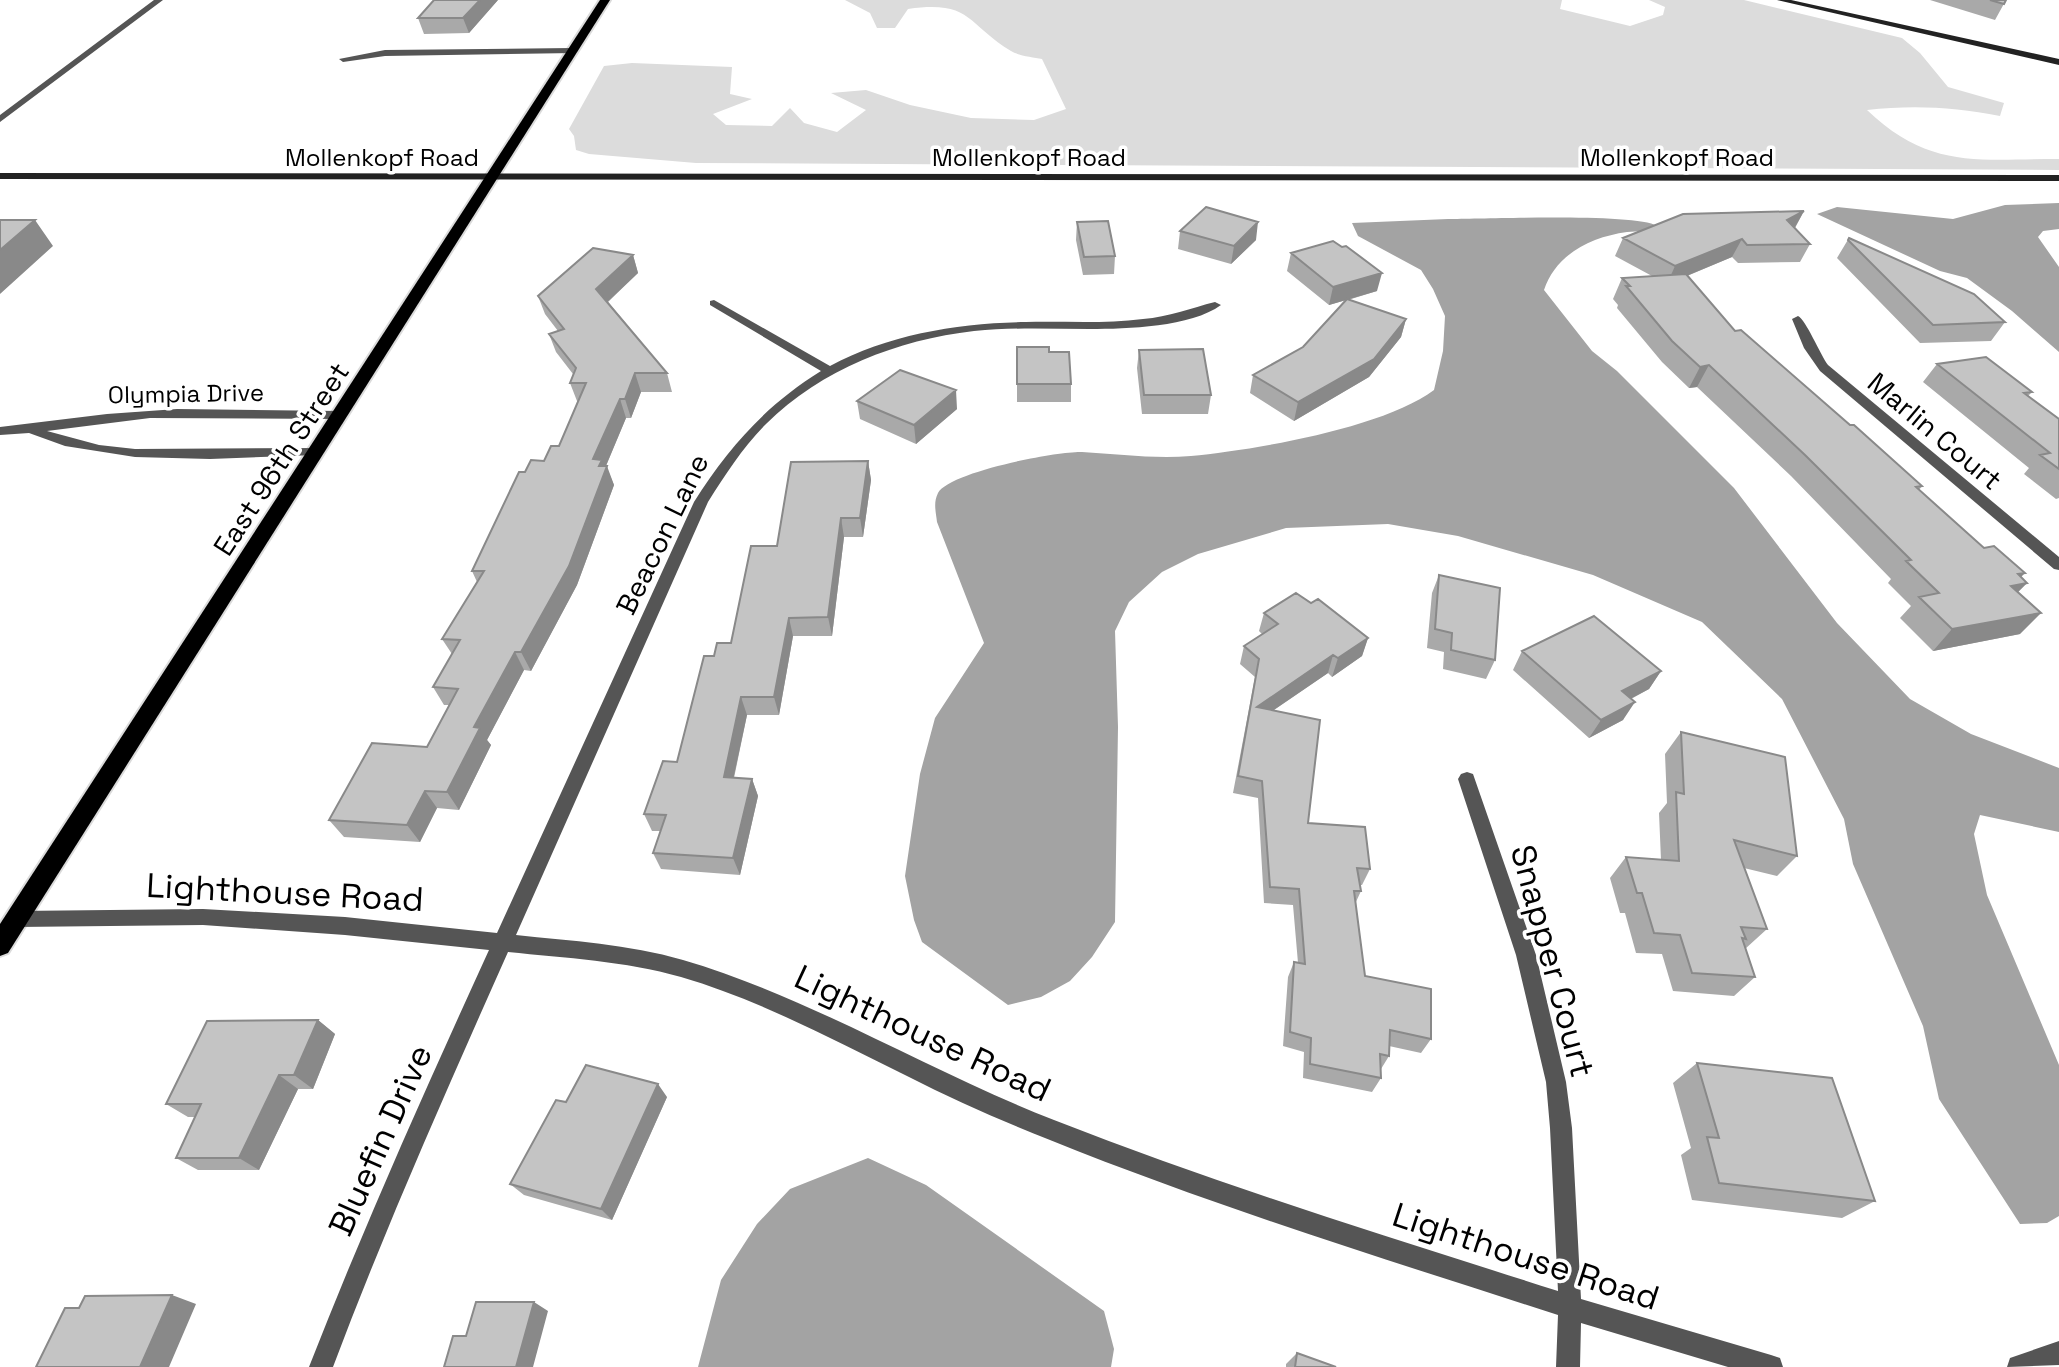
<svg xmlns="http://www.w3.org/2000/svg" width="2059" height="1367" viewBox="0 0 2059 1367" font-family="'Space Grotesk',sans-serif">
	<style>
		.green { fill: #dcdcdc }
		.water { fill: #a3a3a3 }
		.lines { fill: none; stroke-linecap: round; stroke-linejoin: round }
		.primary-casing { stroke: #dbdbdb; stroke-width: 4 }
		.lane { fill: #555; fill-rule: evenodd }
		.street { fill: #555; fill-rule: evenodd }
		.secondary { fill: #222; fill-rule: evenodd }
		.primary { fill: #000; fill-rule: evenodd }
		.wall { fill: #a9a9a9 }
		.shaded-wall { fill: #898989 }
		.building { fill: #c4c4c4; stroke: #898989; stroke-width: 2 }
		.labels { text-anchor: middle; stroke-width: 7; stroke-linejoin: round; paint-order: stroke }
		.far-street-label { font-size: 24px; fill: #000; stroke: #fff }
		.street-label { font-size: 28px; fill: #000; stroke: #fff }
		.near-street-label { font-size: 34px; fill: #000; stroke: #fff }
	</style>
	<rect width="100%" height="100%" fill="#fff"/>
	<path class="green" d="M845,0h717l-2,9 70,17 33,-11 2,-8 -16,-7h95l158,38 18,15 28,34 56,16 -4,13c-45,-9 -88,-11 -133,-6 63,60 111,49 192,49v11l-1363,-7 -107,-9 -13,-4 -2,-14 -5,-7 35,-63 28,-3 100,4 -2,27 22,5 -39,15 13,11 46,1 18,-18 14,15 33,9 29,-22 -35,-17 35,-3 44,15 61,13 63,2 32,-11 -24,-50c-9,-2 -23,-3 -31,-8 -45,-27 -39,-51 -103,-42l-13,19h-18l-7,-15z"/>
	<path class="water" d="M2059,203v26l-16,2 -5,6 21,30v85l-47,-41 -45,-33 -27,-7 -123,-57 20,-7 116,12 52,-14z
		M1448,219c36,0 188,-6 209,7 -9,6 -19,5 -30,6 -36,5 -71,22 -83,58l48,61 25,20 117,117 103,135 73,76 61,35 88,34v64l-79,-17 -6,19 13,61 72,170v151l-12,7 -27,1 -81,-125 -16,-73 -70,-162 -9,-45 -62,-120 -80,-77 -109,-47 -135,-39 -70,-12 -102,4 -88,26 -36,18 -33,30 -14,29 3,96 -3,195 -23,35 -22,24 -29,16 -33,8 -86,-63 -8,-22 -9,-44 15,-102 15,-56 49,-75 -47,-121c-1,-10 -4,-19 1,-29 11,-21 119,-42 144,-41 36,2 72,7 109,4 64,-6 192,-28 243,-66l9,-39 2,-35 -12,-27 -12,-19 -63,-34 -6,-13z
		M868,1158l58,27 178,126 10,38 -3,18h-413l23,-87 36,-56 33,-35z"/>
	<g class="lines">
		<defs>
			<path id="primary" d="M600,0h10l-602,953 -8,3v-32z"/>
		</defs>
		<use href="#primary" class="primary-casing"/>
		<path class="lane" d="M572,48l3,1v4l-190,3 -42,6 -4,-3 46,-9z"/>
		<path class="street" d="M154,0h9l-163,122v-7z
			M714,300l116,66c59,-32 129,-43 196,-44 39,-1 78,2 117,-3 26,-2 48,-11 72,-17l6,3c-30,22 -94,24 -131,24 -38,0 -77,-2 -116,2 -77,9 -152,38 -208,93 -23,23 -41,51 -58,78l-192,433c56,6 112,9 167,25 129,38 245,111 371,160 165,65 335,117 504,171l-8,-163 -4,-46 -30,-127 -58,-176 3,-5 6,-2 6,2 63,181 30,127 6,46 9,171 190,56 9,3 3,9h-55l-147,-44 -1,44h-24l2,-52c-170,-55 -342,-108 -508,-175 -48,-19 -96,-40 -143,-64 -74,-36 -147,-76 -226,-99 -56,-16 -115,-19 -173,-25 -61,137 -122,274 -175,415h-24c55,-141 117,-279 180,-417l-144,-15 -142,-10 -186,2 -7,-2 -2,-6 2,-6 7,-2 186,-2 142,8 152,16 197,-431c34,-54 72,-97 127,-131l-111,-66v-4z
			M1798,316c8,4 22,38 30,49l231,192v13l-5,-1 -234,-198 -16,-23 -12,-29z
			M177,409l163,2 6,4 -6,4 -190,-1 -103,13 52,14 36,4 186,-1v6l-5,1 -106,4 -75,-2 -70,-11 -36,-13 -29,2v-8l107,-13z
			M2059,1341v24l-52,2 3,-9z"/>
		<path class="secondary" d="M1777,0h14l268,59v6z
			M0,173l2059,2v6l-2059,-2z"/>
		<use href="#primary" class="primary"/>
	</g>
	<path class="wall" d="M498,0l-29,33 -45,1 -6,-16z
		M1930,0h76l-11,20z
		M1804,211l-9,17 15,16 -10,18 -62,1 -6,-6 -45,19 48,55 187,155 -3,4 65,58 43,35 -9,9 2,42 -87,17 -33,-33 11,-12 -23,-23 3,-4 -100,-103 -94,-89 -8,1 -27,-26 -45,-54 1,-3 -5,-6 9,-21 30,-2 -37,-20 8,-18z
		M1077,222l38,34 -1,18 -31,1 -7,-35z
		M1180,231l76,9 -25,24 -53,-15z
		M1849,238l156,84 -14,19 -71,2 -83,-85z
		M1291,253l86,38 -29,9 58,19 -5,18 -32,40 -75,44 -44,-28 3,-18 50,-28 43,-47 -17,5 -42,-34z
		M633,255l5,18 -30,29 59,71 5,19h-31l-10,26h-5l-20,48 8,19 -37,100 -46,86 -7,-1 -37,70 4,5 -32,65 -22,-2 -17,34 -76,-5 -15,-17 98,-73 22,-42h-5l-11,-18 19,-33 -10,-15 35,-57 -5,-11 53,-99 19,-11 15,-15 19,-45h-1l-7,-18 3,-9 -17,-22 -7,-18 9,-3 -13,-17 -7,-18z
		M1017,347l32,5 22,32v18h-54z
		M1139,350l72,45 -3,19h-66l-5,-46z
		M1937,364l95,28 -4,4 31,23v79l-3,1 -32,-25 5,-6 -106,-86z
		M857,401l100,8 -41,35 -56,-25z
		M868,461l3,19 -8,57h-19l-12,99h-39l-14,79h-32l-13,63 18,1 6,17 -18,79 -79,-6 -8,-16 7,-22h-8l-8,-17 33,-52 37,-106 17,-13 46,-97z
		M1439,575l56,85 -9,19 -43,-10 1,-17 -17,-4 5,-55z
		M1311,603l57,35 -6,18 -30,21 -4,-4 -54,37 34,113 62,46 -8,16h-2l1,6 -6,13 10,72 66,63 -10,14 -32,-7v10l-8,13v9l-9,14 -69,-14 1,-26 -21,-6 5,-69 6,-15 4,1 -5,-58 -29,-2 -6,-105 -25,-5 22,-116 -15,-13 4,-18 18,-12 -3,-3 5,-18z
		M1522,651l139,20 -12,18 -18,10 -8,21 -34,18 -76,-68z
		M1681,732l116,124 -20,20 -33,-8 23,61 -22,20 10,28 -21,19 -61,-5 -11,-37 -26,-1 -11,-40h-5l-10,-35 16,-21 35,3 -2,-47 8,-10 -2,-49z
		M318,1020l17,14 -22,55h-15l-39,81h-61l-22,-12 19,-41h-7l-22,-13z
		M1697,1063l178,138 -33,17 -150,-18 -11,-45 10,-7 -18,-65z
		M667,1097l-55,123 -88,-25 -14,-11 56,-82z
		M1297,1353l39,14h-50v-3z"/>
	<path class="shaded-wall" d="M480,0h18l-29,33 -6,-15z
		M1804,211l-10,18 -7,-9z
		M35,220l18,26 -53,48v-44z
		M1258,222l-2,18 -25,24 3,-18z
		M1742,239l-10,18 -65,27 8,-18z
		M633,255l5,18 -36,34 -6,-18z
		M1382,273l-5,18 -48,14 4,-18z
		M1406,319l-5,18 -32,40 -75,44 4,-19z
		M1709,365l-12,22 -8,1 11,-21z
		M635,373l6,19 -10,26 -6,-19z
		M956,390l1,19 -41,35 -2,-19z
		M620,399l6,19 -21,50 2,-2 7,19 -37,100 -46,86 -10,-19 72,-193z
		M868,461l3,19 -8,57 -3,-19z
		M841,518l3,19 -12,99 -4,-19z
		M2025,573l-12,12 14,-2 -21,21 -15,3 27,-33z
		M2041,613l-21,21 -87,17 19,-22z
		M789,618l4,18 -14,79 -5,-18z
		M1368,638l-6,18 -30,21 6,-19z
		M515,652l9,18 -37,70 4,5 -32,65 -12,-18 27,-65z
		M1333,655l-5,18 -75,51 4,-17z
		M1661,671l-12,18 -38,20 11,-18z
		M741,697l6,18 -17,79 -6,-17z
		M1635,702l-12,18 -34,18 12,-18z
		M752,779l6,17 -18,79 -7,-17z
		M425,791l12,17 -17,34 -13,-17z
		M318,1020l17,14 -22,55 -19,-14z
		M279,1075l19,14 -39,81 -20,-12z
		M658,1084l9,13 -55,123 -11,-11z
		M172,1295l24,9 -27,63h-29z
		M534,1302l14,9 -15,56h-17z"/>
	<path class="building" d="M434,0h46l-17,18h-45z
		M1990,0h16l-2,4z
		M1206,207l52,15 -24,24 -54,-15z
		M1804,211l-17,9 23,24 -63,1 -5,-6 -67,27 -52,-28 60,-24z
		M0,220h35l-35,30z
		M1108,221l7,35 -31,1 -7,-35z
		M1849,238l125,56 31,28 -72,3 -85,-85z
		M1333,241l9,6 4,-1 36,27 -49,14 -42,-34z
		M593,248l40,7 -37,34 71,84h-32l-10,26h-5l-27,60 9,1 -3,6h8l-38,100 -48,86h-6l-41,75 6,1 -33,64 -22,-1 -18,34 -78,-5 43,-77 55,4 31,-58 -25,-2 27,-47 -18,-1 42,-68h-12l47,-99h6l6,-12 13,1 7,-15h8l27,-63h-16l6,-15 -27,-34 15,-5 -26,-33z
		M1686,274l49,57 6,-1 109,95h4l68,61 -6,1 68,61 10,-2 31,27 -7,1 9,9 -16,3 30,27 -89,16 -33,-32 20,-4 -33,-32 5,-1 -106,-105 -96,-90 -9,2 -28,-26 -46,-55h4l-8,-8z
		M1347,299l59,20 -32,40 -76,43 -45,-27 50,-28z
		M1017,347h32v5h20l2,32h-54z
		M1203,349l8,46h-67l-5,-45z
		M1986,357l46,35 -8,1 35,26v50l-19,-14 10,-2 -113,-89z
		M900,370l56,20 -42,35 -57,-24z
		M868,461l-8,57h-19l-13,99 -39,1 -15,79h-33l-17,80 28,2 -19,79 -80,-5 13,-38 -22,-1 19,-53 14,1 27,-106h10l3,-13h14l20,-97h26l14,-84z
		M1439,575l61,13 -5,72 -44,-10 1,-17 -17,-4z
		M1296,593l15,10 7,-4 50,39 -30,20 -5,-3 -76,52 63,13 -12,103 57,4 5,42 -13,-1 4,23h-7l11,85 66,13v50l-41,-9 -1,26 -9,-2 1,24 -71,-14 1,-26 -21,-6 4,-70 11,2 -6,-75 -29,-2 -8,-106 -24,-5 21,-117 -15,-13 34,-22 -14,-11z
		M1594,616l67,55 -39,20 13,11 -34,18 -79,-69z
		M1681,732l104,25 12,99 -63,-16 33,89 -26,-2 5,12 -4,-1 13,39 -63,-4 -12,-38 -26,-2 -12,-40h-5l-11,-36 53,4 -3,-69 8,2z
		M318,1020l-24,55h-15l-40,83h-63l25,-54h-35l41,-83z
		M1697,1063l135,15 43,123 -156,-18 -12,-46 12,1z
		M586,1065l72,19 -57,125 -91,-25 46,-84 10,2z
		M172,1295l-32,72h-104l29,-59h14l6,-12z
		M476,1302h58l-18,65h-72l9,-31h13z
		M1297,1353l39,14h-41z"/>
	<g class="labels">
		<g class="far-street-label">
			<text x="382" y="166">Mollenkopf Road</text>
			<text x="1029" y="166">Mollenkopf Road</text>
			<text x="1677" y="166">Mollenkopf Road</text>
			<text transform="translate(186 394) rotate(-1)" y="8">Olympia Drive</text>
		</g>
		<g class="street-label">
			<text transform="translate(1935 431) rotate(40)" y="10">Marlin Court</text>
			<text transform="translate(281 459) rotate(-57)" y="10">East 96th Street</text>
			<text transform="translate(662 534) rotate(-64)" y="10">Beacon Lane</text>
		</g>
		<g class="near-street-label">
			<text transform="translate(285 892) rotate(3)" y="12">Lighthouse Road</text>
			<text transform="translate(1553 961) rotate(75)" y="12">Snapper Court</text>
			<text transform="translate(923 1033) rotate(25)" y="12">Lighthouse Road</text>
			<text transform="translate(380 1140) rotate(-66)" y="12">Bluefin Drive</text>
			<text transform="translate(1526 1256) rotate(18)" y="12">Lighthouse Road</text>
		</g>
	</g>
</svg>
